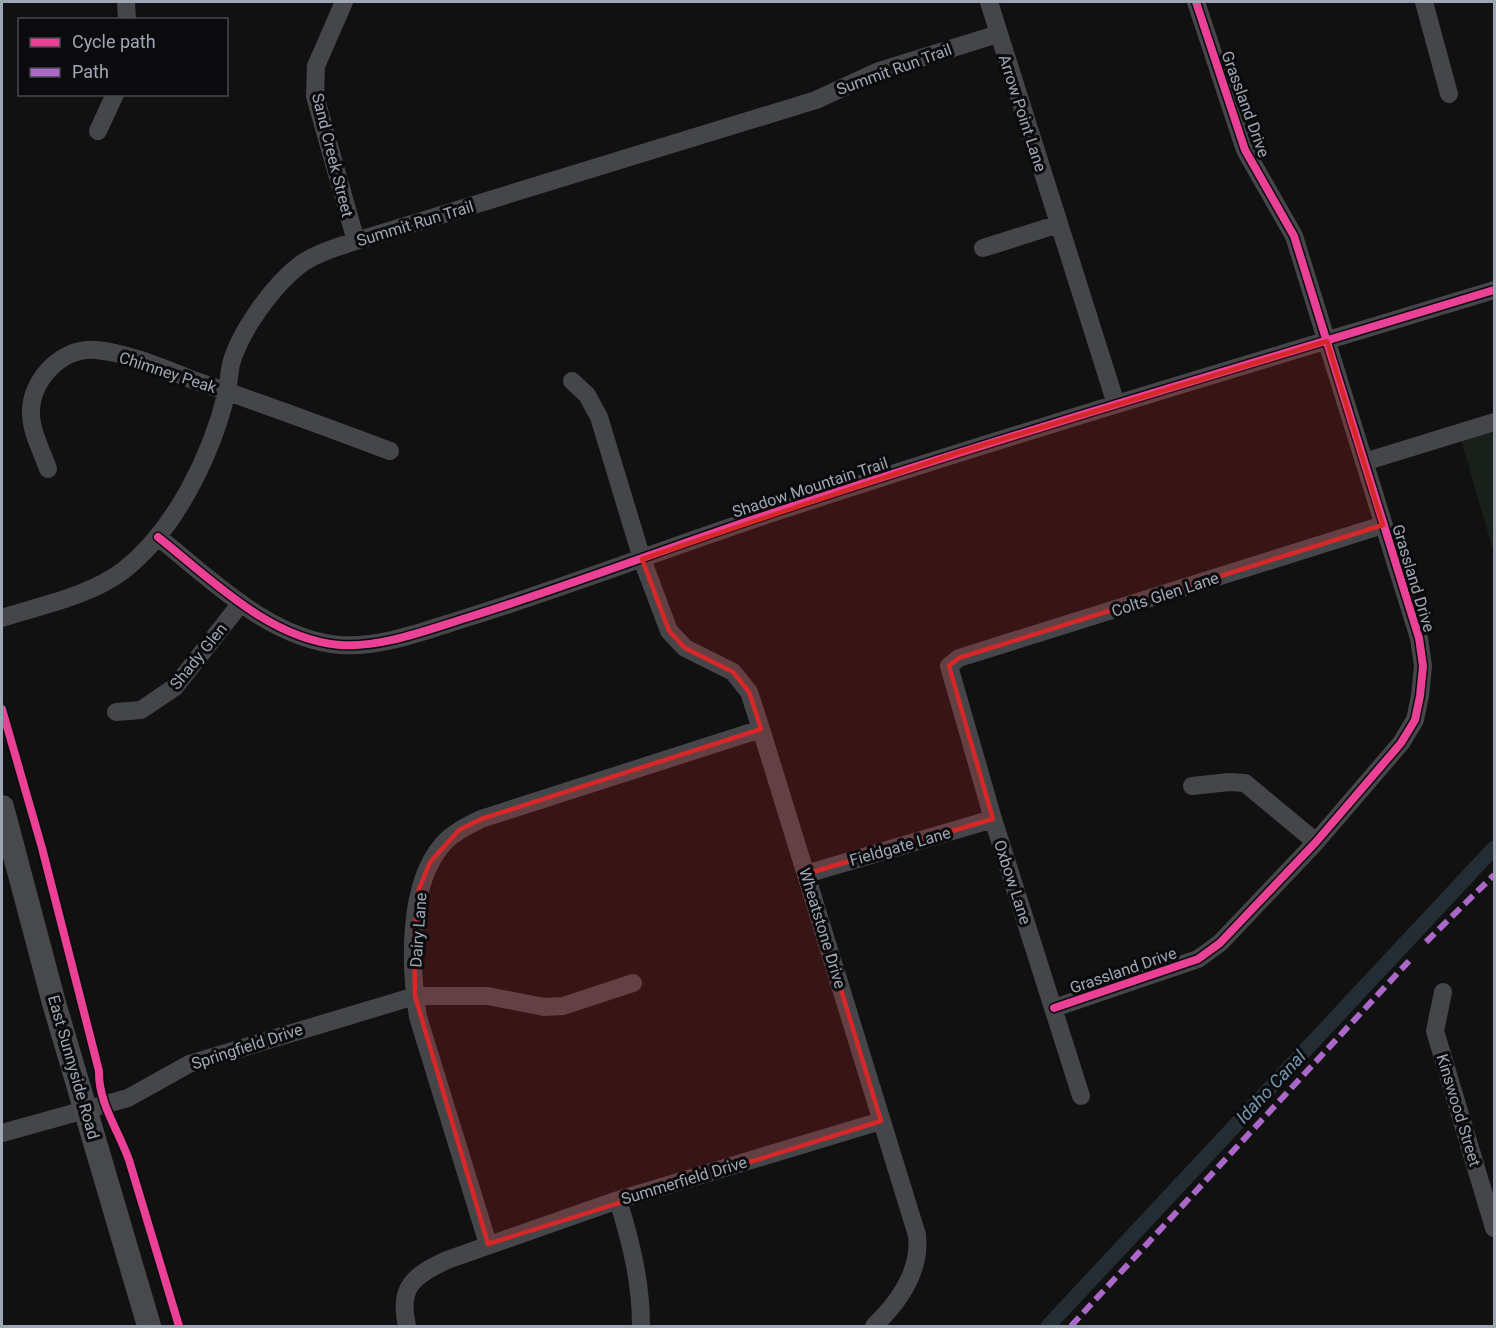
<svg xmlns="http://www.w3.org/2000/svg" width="1496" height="1328" viewBox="0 0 1496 1328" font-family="Roboto,sans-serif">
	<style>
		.green { fill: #19201a }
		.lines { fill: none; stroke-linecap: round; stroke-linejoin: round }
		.canal { stroke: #242d33; stroke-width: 15 }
		.minor { stroke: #45464a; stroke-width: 18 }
		.major { stroke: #47494c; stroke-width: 24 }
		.quiet { stroke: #ac68c9; stroke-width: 6; stroke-dasharray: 12 6; stroke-linecap: butt }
		.cycleway-casing { stroke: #0b0b0d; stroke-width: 11 }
		.cycleway { stroke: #ea4096; stroke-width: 8 }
		.marked { fill: #d62828; fill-opacity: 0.2; stroke: #d62828; stroke-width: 4.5; stroke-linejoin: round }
		.labels { text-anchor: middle; stroke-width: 6; stroke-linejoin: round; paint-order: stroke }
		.street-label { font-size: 16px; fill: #a0a7b4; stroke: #0b0b0d }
		.water-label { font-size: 18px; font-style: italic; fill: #7499b2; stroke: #0b0b0d }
	</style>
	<rect width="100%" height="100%" fill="#111"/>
	<path class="green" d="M1494,422v131l-35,-120z"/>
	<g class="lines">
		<path class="canal" d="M1048,1326l446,-478"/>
		<path class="minor" d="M126,2l1,18
			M344,2l-28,64 -1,30 41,145
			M989,2l127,402
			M1424,2l25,92
			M98,131l17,-37
			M983,248l76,-24
			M572,381l15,14 12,22 43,142 27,72 16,17 48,24 16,20 12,37 156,506c4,35 -18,67 -43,91
			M1364,462l130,-40
			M48,469c-6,-18 -17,-37 -17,-56 -1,-33 32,-67 65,-63 33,3 69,19 100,31 65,22 130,46 194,70
			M158,537c53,42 111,102 182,108 41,3 87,-15 126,-27 100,-31 198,-69 297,-102 242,-80 487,-152 731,-226
			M2,618c40,-13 88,-22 122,-48 52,-41 88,-116 103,-179 2,-9 2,-18 4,-27 9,-33 43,-80 70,-100 16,-11 36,-17 55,-23l460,-141 63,-29 119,-37
			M116,712l25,-2 34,-23 66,-84
			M1192,786l37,-4 16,1 71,59
			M806,874l187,-55
			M1443,992l-8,39 59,197
			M1054,1008l144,-49 22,-16 96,-101 85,-99 14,-23 5,-24 3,-30 -4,-28 -125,-402 -49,-86 -49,-148
			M1081,1096l-88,-277 -44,-153 10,-8 424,-133
			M2,1133l126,-35 61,-34 226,-68h73l56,11 19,-1 70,-23
			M618,1200c13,42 23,82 23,126
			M488,1244l-70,-227c-8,-51 -11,-132 25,-173 11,-12 24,-18 38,-25l280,-90
			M407,1326c-9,-39 6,-50 40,-66l171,-60 263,-79"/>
		<path class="major" d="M2,807l52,196 95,323"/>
		<path class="quiet" d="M1426,942l68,-67
			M1071,1326l338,-365"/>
		<defs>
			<path id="cycleway" d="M158,537c53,42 111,102 182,108 41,3 87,-15 126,-27 100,-31 198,-69 297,-102 242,-80 487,-152 731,-226
				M2,709l40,139 57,223c-1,32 20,60 30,89l50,166
				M1054,1008l144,-49 22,-16 96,-101 85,-99 14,-23 5,-24 3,-30 -4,-28 -125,-402 -49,-86 -49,-148"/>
		</defs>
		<use href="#cycleway" class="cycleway-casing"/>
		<use href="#cycleway" class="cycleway"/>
	</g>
	<path class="marked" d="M1327,341l56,184 -424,133 -10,8 44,153 -187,55 75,247 -393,123 -73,-248 -1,-58 5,-49 11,-27 29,-32 22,-11 280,-90 -12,-37 -16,-20 -48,-24 -16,-17 -27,-72 318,-107z"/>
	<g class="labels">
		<g class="street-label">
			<text transform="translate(894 69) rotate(-20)" y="6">Summit Run Trail</text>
			<text transform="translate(1246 104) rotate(70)" y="6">Grassland Drive</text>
			<text transform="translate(1023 113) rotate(72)" y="6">Arrow Point Lane</text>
			<text transform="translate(333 155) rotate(76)" y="6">Sand Creek Street</text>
			<text transform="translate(415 223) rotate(-17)" y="6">Summit Run Trail</text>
			<text transform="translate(168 372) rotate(18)" y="6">Chimney Peak</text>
			<text transform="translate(810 487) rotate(-18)" y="6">Shadow Mountain Trail</text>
			<text transform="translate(1414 578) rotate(73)" y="6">Grassland Drive</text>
			<text transform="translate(1165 594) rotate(-18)" y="6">Colts Glen Lane</text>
			<text transform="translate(198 656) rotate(-51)" y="6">Shady Glen</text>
			<text transform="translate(900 846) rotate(-16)" y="6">Fieldgate Lane</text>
			<text transform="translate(1013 882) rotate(72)" y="6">Oxbow Lane</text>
			<text transform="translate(823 928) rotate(73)" y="6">Wheatstone Drive</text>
			<text transform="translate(418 930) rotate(-86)" y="6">Dairy Lane</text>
			<text transform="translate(1123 970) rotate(-19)" y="6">Grassland Drive</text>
			<text transform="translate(247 1046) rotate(-18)" y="6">Springfield Drive</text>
			<text transform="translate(74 1067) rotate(74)" y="6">East Sunnyside Road</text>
			<text transform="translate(1459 1110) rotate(73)" y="6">Kinswood Street</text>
			<text transform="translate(684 1180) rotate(-17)" y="6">Summerfield Drive</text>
		</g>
		<g class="water-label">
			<text transform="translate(1271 1087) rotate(-47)" y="6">Idaho Canal</text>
		</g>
	</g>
	<rect width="1496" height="1328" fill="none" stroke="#a0a7b4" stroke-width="6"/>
	<rect x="18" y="18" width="210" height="78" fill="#0b0b0d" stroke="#474950" stroke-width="1.5"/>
	<rect x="30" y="38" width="30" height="9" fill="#ea4096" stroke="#474950" stroke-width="1.5"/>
	<text x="72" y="48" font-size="18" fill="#a0a7b4">Cycle path</text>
	<rect x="30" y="68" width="30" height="9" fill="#ac68c9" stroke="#474950" stroke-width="1.5"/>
	<text x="72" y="78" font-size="18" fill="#a0a7b4">Path</text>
</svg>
